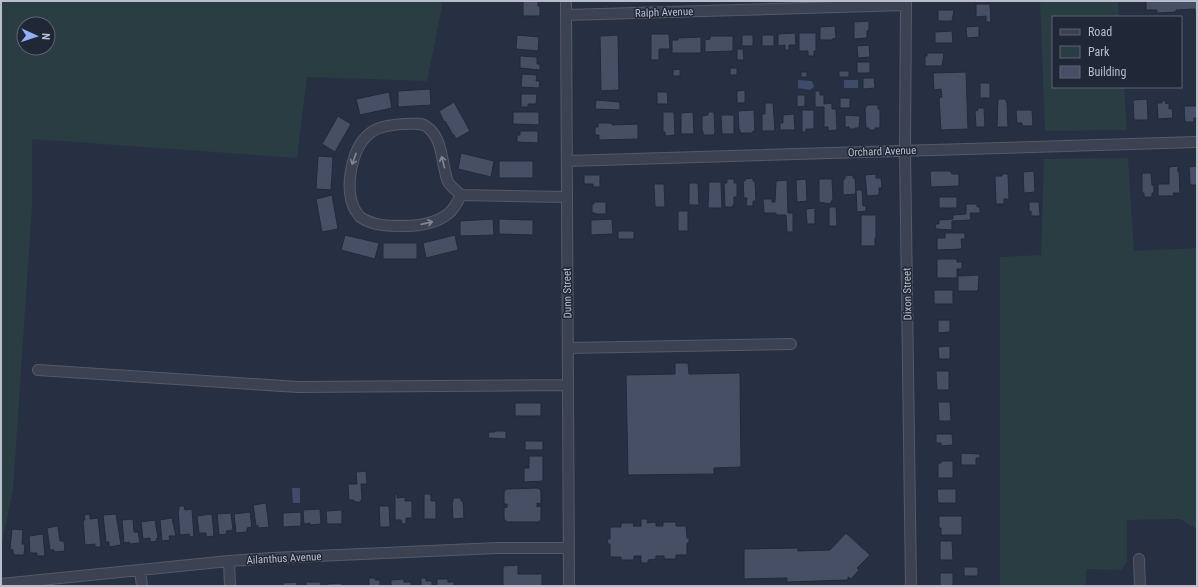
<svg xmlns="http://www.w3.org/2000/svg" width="1198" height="587" viewBox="0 0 1198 587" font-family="'Roboto Condensed',sans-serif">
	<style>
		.green { fill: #293d43; fill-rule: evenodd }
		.water { fill: #3e4b6b }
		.building { fill: #474f64; stroke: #222939 }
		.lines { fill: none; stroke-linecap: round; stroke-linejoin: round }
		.minor-casing { stroke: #545a69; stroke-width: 12 }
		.minor { stroke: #3c4252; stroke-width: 10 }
		.oneway { stroke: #818695 }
		.labels { text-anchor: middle; stroke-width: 3; stroke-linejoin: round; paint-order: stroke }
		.street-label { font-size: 11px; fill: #b9becc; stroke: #202737 }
	</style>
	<rect width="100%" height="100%" fill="#272f42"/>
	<path class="green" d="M1,1h442l-16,80 -120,-4 -10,81 -265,-19v68l-19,283 -12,57zM24,24h24v24h-24z
		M1040,1h78l1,16h-66v70h71l3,43 -82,1z
		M1128,158l6,93 63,-3v281l-17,-10 -53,1v42l-6,8 -35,-1v17h-86v-329l41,-2 3,-96z"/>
	<path class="water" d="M798,80l14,1 2,6 -4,3 -12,-2z
		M844,80h14v8h-14z
		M292,488h8v15h-7z"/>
	<path class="building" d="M523,1h15v5h2v10h-17z
		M1146,1h51v11h-2v-3l-19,1v2l-19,1v-3h-11z
		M976,4h14l1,18h-5v-6l-10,1z
		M938,10h16l-2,11h-14z
		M869,21v9l-2,1v7l-13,1v-17z
		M835,26l1,12 -4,1v1h-12v-13z
		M979,26v11l-12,1 -1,-11z
		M952,31l1,12h-18v-11z
		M795,33l1,12h-7v5h-4v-5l-7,1v-12z
		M799,33h17v18h-2v5h-6v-5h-9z
		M651,34h18l1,15h-11v11h-8z
		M517,35l22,2 -1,14 -22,-2z
		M618,35l1,55 -18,1 -1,-55z
		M742,35h11v11h-11z
		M762,35h12v11h-12z
		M710,36h23v15l-28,1v-12l5,-1z
		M701,37v16h-29v-13h6v-2z
		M869,45l1,12 -12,1 -1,-12z
		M737,49h6l1,11h-7z
		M927,53h17l-2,13h-17v-10h2z
		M520,56l17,1v7h3v6l-20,-2z
		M857,62h13v11h-13z
		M730,68h7v7h-7z
		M680,69v7h-7v-6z
		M839,71h10v6h-10z
		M801,72h6v5h-6z
		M966,72l2,57 -27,1 -2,-32 3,-1 -1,-8 -7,1 -1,-17z
		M522,74l15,1 -1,6h4l-1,7 -18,-1z
		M863,78h11l1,10 -12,1z
		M980,83h10v15h-10z
		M430,89l1,16 -33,2v-16z
		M745,90v13h-8v-12z
		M815,91h5v4h4v9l8,-1v6h4l1,21 -9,1v-4h-4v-20h-9z
		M389,92l3,16 -32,7 -4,-16z
		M657,92h10l1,12h-11z
		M521,94h16l-1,10h-8v3h-7z
		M797,95h8v11l-8,1z
		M840,98h10v10h-10z
		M998,99h8v3h1l1,25h-11z
		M1147,99l1,21h-14l-1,-20z
		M596,100l24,2v8l-25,-1z
		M1165,100l1,4 3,-1v6l3,-1 1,10 -15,1 -1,-16h5v-2z
		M454,102l16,29 -14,8 -2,-4h-1l-8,-14 -1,1 -5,-11z
		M765,103h8l2,28h-13v-17h3z
		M867,105h11v4h2v19h-5v2h-6v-2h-3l-1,-19z
		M1184,106h13v12h-3v4h-9z
		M978,108h6l1,19h-9l-1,-16 3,-1z
		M754,110l1,21h-2v2h-13v-3h-1l-1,-19z
		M802,110h12v19h-8v3h-4z
		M1016,110h16l1,16h-11v-3h-5z
		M513,112h26v13l-26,-1z
		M663,112h11l1,23 -10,1v-4h-2z
		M693,112l1,22h-13v-21z
		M708,112h6l1,20 -1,3h-11v-4h-1v-15l6,-1z
		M794,114l1,16h-15v-7h3v-8z
		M721,115h13v19h-12z
		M845,115l15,1 -1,12h-4v1h-6v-2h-4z
		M338,116l13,8 -16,28 -13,-8z
		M598,123h14v2l26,-1v15l-39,1v-5h-4v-8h3z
		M520,131h18v12l-21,-1v-7h3z
		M461,153l33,8 -3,16 -33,-8z
		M318,156l15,1 -2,33 -15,-1z
		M499,161h34v17h-34z
		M1178,166v6h1l1,21h-7l1,3h-16v-12h11v-17z
		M1197,166v19h-7l-1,-18z
		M930,171h21l1,3h7v12l-28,1z
		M1034,171l1,21 -11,1 -1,-21z
		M1142,173h9l1,12h2v8h-2v4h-8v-4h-2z
		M876,174v4h5l1,10h-3v7l-12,1 -2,-21z
		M1002,174h6l1,25h-5v5h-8l-1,-28h7z
		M584,175h16v12h-7v-3h-9z
		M853,175v3h2l1,16 -13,1v-16h2v-3z
		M753,178v3h2l1,20h-3v5h-7l1,-8h-3l-1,-17h2v-2z
		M727,179h7v4h3v14h-3v8h-1v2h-8l-1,-24h3z
		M806,179l1,22 -10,1 -1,-22z
		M819,179h13l1,20 -3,5 -11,-2z
		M787,180l1,33h5v19h-6l-1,-17h-10v-2h-12l-1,-14h9v3h3l1,-21z
		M709,182h12l1,26h-14z
		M689,183h9l1,22h-10z
		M654,184h10l1,23h-10z
		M856,190h6l1,16h3v5l-9,1z
		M332,195l6,34 -16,3 -6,-33z
		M939,197h18v11h-18z
		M594,202h12v12h-11v-1h-3v-9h2z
		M1029,202h10l1,14h-9v-5l-2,1z
		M966,204h11v3h3v6h-10l1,7 -19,1v9l-16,-1 -1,-5h4v-4l14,-1v-4l13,-1z
		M829,207h7l1,19h-8z
		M815,208v16h-8l-1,-15z
		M678,211h10v20h-10z
		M861,215h15v23h-1v8h-14z
		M493,219l1,16 -34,1v-15z
		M499,219l34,1v15l-34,-1z
		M612,219l1,15 -22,1v-15z
		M618,231h16v8h-16z
		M945,233h20v6h-4l1,10 -25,1v-12h8z
		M345,235l34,8 -4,16 -34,-9z
		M455,235l3,15 -32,8 -3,-15z
		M383,243h34v16h-34z
		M937,259h20v3h5v7h-5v9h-20z
		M979,275l-1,16h-20v-15z
		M934,290h19v14h-19z
		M938,320h12v12l-12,1z
		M950,346v13h-11l-1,-12z
		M675,363h13l1,11 51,-1 1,94 -27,1v6l-86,1 -2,-100 49,-1z
		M936,371h13v19h-12z
		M938,402h12l1,19h-12z
		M515,403h26v13h-26z
		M495,431h11v8l-18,-1 1,-6h6z
		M936,434h16l1,11 -12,1v-3h-5z
		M525,441h18v9h-18z
		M961,453l19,1v4h-4v7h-15z
		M529,456h14v25l-19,1v-14h5z
		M941,461h12v17h-15v-15h3z
		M366,471l1,13h-6l1,15 -1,1v2h-7v-2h-5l-1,-16h9l-1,-12z
		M538,488l3,3v13l-4,-1v4l4,-1v13l-2,3h-32l-3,-3v-11l3,-1v-3h-3v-12l2,-3z
		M937,489h19v14h-18z
		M395,494h2v4l8,-1v4h7v17h-6v6h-4l-1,-4h-6z
		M424,494h7v7h5v18h-12z
		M453,498h8v3h2l1,17 -11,1 -1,-17h1z
		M266,503l3,24 -11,1v-3l-2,1 -3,-21z
		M179,506h5l1,4 7,-1 2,28h-4l-1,-3 -9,1 -2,-25h1z
		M379,506h10l1,21h-10z
		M320,509l1,15 -11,1v-2l-6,1 -1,-14z
		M342,510v14h-15l-1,-13z
		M250,512l2,15 -5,1v4l-11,1 -2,-19z
		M301,512v14l-18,1v-14z
		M231,513l2,17 -7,1 1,3 -8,1 -2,-21z
		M90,514v5l8,-1 3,29h-6v-3l-10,1 -2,-25h2l-1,-5z
		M116,514l5,31 -12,2v-5h-3l-3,-27z
		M212,514l2,22 -8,1v-4h-7l-2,-17z
		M939,516h23v19h-21v-7h-2z
		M172,518l4,18h-7l1,4 -8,1 -2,-21z
		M133,519l1,13h4l2,11 -11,1v-2l-5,1 -2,-23z
		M641,519h7l-1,4 9,-1v4h7v-4h13v4h10l1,12h2v5h-2v12h-11v4h-12v-3h-8v3l-8,1v3h-7v-7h-7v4h-13v-3h-11v-13h-2l-1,-5h3v-12h11v-4h13l-1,3h8z
		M155,520l3,18 -2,1 1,2 -7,1v-4l-7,1 -2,-17z
		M58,526l2,15h4l1,10 -11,1v-2h-4l-3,-22z
		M12,529l11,1 -1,14h3l-1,11h-9l-2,-2v-3l-3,-1z
		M846,533l24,22 -13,13 2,2 -8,9 -3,-2v3l-61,2v-4l-43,1v-30l54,-1v3l32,-1z
		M43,534l2,22h-8v-3h-7l-1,-17z
		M940,541h12l1,19h-13z
		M518,565v9h24v12h-39v-20z
		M964,567h14v9h-14z
		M940,573h13v13h-13z
		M369,578h6v2h5v6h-11z
		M421,578h5v3h6v5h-11z
		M404,579v3h7v4h-20v-6z
		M437,579h11v3h6v4h-17z
		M297,582v4h-14v-3z
		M306,582h14l1,4h-15z
		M342,583v3h-15v-2z"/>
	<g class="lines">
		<defs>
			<path id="minor" d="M566,1l3,585
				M906,1l-1,149 6,436
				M566,15l340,-10
				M567,161l630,-19
				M461,195c-3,6 -7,14 -12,18 -12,10 -29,13 -45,13 -15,0 -31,0 -44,-9 -2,-2 -3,-5 -5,-7 -11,-21 -4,-61 14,-76 9,-8 23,-9 34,-10 8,0 18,-2 24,3 17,12 14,38 21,55 3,5 9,9 13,13l105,2
				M568,348l223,-4
				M38,370l260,17 269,-2
				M1139,559l1,27
				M229,561l1,25
				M140,570l2,16
				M1,584l228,-23 43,-3 225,-10h72"/>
		</defs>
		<use href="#minor" class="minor-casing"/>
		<use href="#minor" class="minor"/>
	</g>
	<defs><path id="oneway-shaft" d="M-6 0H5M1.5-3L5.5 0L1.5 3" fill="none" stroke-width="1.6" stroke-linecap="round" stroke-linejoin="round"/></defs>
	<g class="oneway">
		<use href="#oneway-shaft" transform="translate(354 159) rotate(110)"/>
		<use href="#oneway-shaft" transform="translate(443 162) rotate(-105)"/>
		<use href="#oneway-shaft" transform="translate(427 223) rotate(-13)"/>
	</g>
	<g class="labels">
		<g class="street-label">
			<text transform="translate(664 12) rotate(-2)" y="4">Ralph Avenue</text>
			<text transform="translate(882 151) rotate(-2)" y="4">Orchard Avenue</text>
			<text transform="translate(567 293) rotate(-91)" y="4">Dunn Street</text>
			<text transform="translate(907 294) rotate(-91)" y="4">Dixon Street</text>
			<text transform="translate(284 558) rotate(-3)" y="4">Ailanthus Avenue</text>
		</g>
	</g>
	<rect width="1198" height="587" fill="none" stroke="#b9becc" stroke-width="4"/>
	<rect x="1052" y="16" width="130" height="72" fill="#202737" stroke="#5d6373"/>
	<rect x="1060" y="29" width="20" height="6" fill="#3c4252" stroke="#5d6373"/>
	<text x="1088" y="36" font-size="12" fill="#b9becc">Road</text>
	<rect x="1060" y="46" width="20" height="12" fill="#293d43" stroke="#5d6373"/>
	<text x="1088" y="56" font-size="12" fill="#b9becc">Park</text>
	<rect x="1060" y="66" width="20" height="12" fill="#474f64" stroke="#5d6373"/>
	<text x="1088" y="76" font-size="12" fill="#b9becc">Building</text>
	<g transform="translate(36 36) rotate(93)"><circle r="19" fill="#202737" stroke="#5d6373"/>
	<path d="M0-3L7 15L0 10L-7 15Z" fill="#93adf6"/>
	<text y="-6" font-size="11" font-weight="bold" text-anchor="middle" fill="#b9becc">N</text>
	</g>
</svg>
